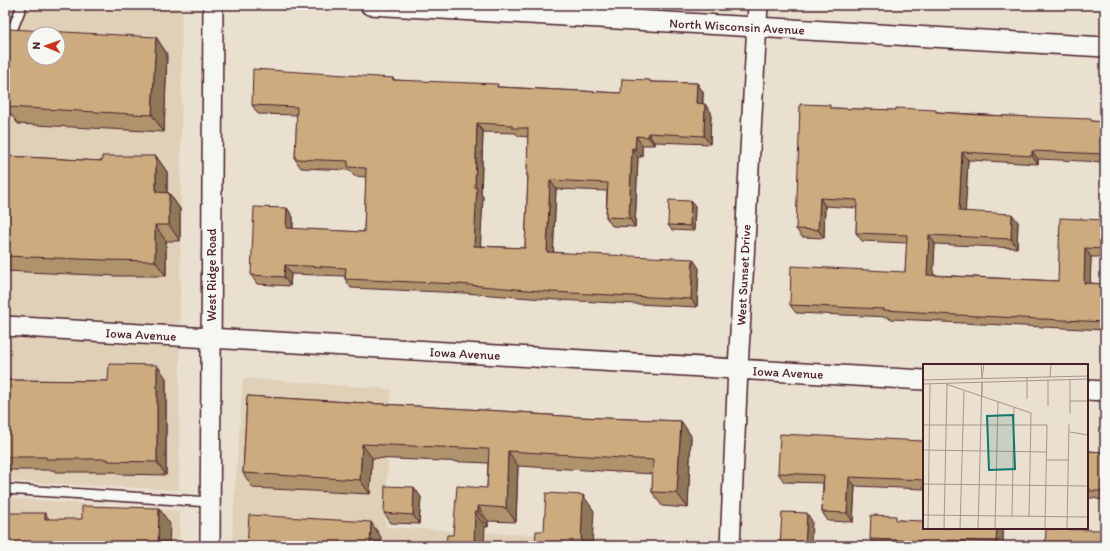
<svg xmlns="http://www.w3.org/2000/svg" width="1110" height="551" viewBox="0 0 1110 551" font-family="Itim,sans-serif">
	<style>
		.built { fill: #e0d0b8; fill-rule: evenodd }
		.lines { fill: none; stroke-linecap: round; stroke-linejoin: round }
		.lane-casing { stroke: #4a1f2b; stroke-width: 12 }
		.street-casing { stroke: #4a1f2b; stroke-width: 22 }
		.lane { stroke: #f6f6f2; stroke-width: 9 }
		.street { stroke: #f6f6f2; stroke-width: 19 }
		.wall { fill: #af936d; stroke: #4a1f2b; fill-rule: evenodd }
		.shaded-wall { fill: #8f7859; stroke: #4a1f2b }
		.building { fill: #ccab7f; stroke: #4a1f2b; fill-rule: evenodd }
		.labels { text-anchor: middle; stroke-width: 4; stroke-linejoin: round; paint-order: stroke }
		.street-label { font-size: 13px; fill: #4a1f2b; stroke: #f6f6f2 }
		.inset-road { fill: none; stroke: #a9938e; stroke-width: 1 }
		.view { fill: #0f766e; fill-opacity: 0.15; stroke: #0f766e; stroke-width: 2 }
		.inset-edge { fill: none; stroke: #4a1f2b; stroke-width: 2 }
	</style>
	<rect width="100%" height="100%" fill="#e9e0d0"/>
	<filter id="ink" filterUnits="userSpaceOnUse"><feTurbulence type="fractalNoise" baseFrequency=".025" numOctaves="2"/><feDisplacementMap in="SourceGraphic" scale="8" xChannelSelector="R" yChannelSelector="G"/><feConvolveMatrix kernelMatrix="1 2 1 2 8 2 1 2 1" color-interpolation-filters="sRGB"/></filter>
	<g filter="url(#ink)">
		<path class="built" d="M5,5h177l-3,485 -174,-9zM34,34h24v24h-24z
			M243,378l148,11 -6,138 317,17v2h-470l1,-26z
			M5,498l175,13 -1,35h-174z"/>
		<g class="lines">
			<defs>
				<path id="lane" d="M5,49l17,-44
					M5,489l205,13"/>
				<path id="street" d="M370,5l735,42
					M5,326l919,54
					M1087,390l18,1
					M210,546l3,-541
					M730,546l8,-177 20,-364"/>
			</defs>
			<use href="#lane" class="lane-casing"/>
			<use href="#street" class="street-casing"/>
			<use href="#lane" class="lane"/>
			<use href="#street" class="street"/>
		</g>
		<path class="wall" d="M156,37l11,17 -3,78 -146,-8 -12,-17z
			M393,78l2,2 105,7 121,6 30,-11 46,1 6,9v12l8,8 -1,32 -56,-2v3h-12v12h-4l-3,70 -23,-1 -6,-9 1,-26 -51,-2 -3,63 146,16 -2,39 -139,-7 -94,-7 -113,-5 -6,-9v-3l-54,-2 -1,12 -33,-2 -6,-9 36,-67 6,9v12l71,3 2,-55 -12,-1 -4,-6 -49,-2 -6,-9 2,-44 -39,-1 -6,-9zM483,132l33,1 2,3 10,1 -1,39 1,1 -3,71 -45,-2 3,-49 -2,-3z
			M832,108l106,4 167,10v41l-1,-1 -66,-3v5l-70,-4 -3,52 53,10 -1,26 -82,-4 -2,31 125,6 47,-61v37h-14l-1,26 15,1v46l-163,-8 -1,-1 -52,-2v-2l-93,-4 -6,-8 115,-33 2,-29 -45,-2 -6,-8 1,-25 -32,-2 -1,32 -22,-1 -6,-8z
			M5,156l97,5 54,-5 11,16v21h2l11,16v32h-14v35h-50l-111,-5z
			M691,201l4,5 -1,25 -22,-1 -4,-5z
			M166,378v97l-49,-1 -1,-2h-61l-1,-2h-49v-90l103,1z
			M247,396l287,17 1,1 44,3 102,4 10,15 -3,72 -26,-2 -10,-14 1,-18 -135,-8 -2,56 -28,-1v6h-3l-32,8 34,-47 1,-25 -116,-5 -2,36 -117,-6 -10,-15z
			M924,441v48l-69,-3 -2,36 -25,-1 -6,-9 1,-29 -39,-1 -6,-9z
			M1087,451l18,1v48l-9,-1v-1h-9z
			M421,497l-2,27 -28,-1 -7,-10z
			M899,520l104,8v18h-128l-5,-7z"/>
		<path class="shaded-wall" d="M156,37l11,17 -3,78 -12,-17z
			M697,83l6,9 -1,20 -6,-9z
			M705,104l6,8 -1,32 -6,-8z
			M477,123l6,9 -2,62 2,3 -3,58 -6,-9 1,-58z
			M648,133l6,9v3l-6,-8z
			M636,136l6,9v12l-7,-8z
			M632,148l6,9 -3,70 -6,-9z
			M1032,151l6,8v5l-6,-8z
			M962,152l6,8 -3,60 -6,-9z
			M156,156l11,16v36l-11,-16z
			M550,180l6,9 -3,72 -6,-9z
			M169,193l11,16v32l-11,-16z
			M820,198l5,8 -1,32 -6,-8z
			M691,201l4,5 -1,25 -4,-5z
			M287,208l6,9 -1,20 -6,-9z
			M1012,214l6,8 -1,26 -6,-9z
			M155,225l11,16v35l-11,-15z
			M929,235l6,9 -2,39 -6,-8z
			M1085,248l6,9 -1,34 -6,-8z
			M693,259l6,9 -2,39 -6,-8z
			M285,265l6,9 -1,12 -6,-9z
			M157,365l9,13v97l-9,-13z
			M681,421l10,15 -3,72 -11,-15z
			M362,444l10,14 -2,36 -10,-14z
			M508,451l10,15 -2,56 -10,-14z
			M849,477l6,9 -2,36 -6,-9z
			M414,487l7,10 -2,27 -6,-9z
			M583,495l11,16 -2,35 -11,-2z
			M478,506l10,15v6l-10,-15z
			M159,508l11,16 -1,22h-11z
			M475,512l10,15 -1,19h-10z
			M45,513l11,16 -11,-10z
			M807,513l5,8 -1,25h-6z
			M371,522l10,15v9h-11z
			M997,528h6v18h-4l-3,-4z
			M1103,530l2,3v13h-3z
			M948,540l4,6h-5z"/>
		<path class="building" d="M9,29l147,8 -4,78 -146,-8zM34,34h24v24h-24z
			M253,69l140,9v2l105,4 -1,3 124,6 1,-14 28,1v2l47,1 -1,20 9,1 -1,32 -56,-3v4l-12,-1 -1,13 -3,-1 -3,70 -23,-1 2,-34 -58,-3 -3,72 146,7 -2,40 -140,-7 -93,-8 -113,-5 1,-11 -61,-3 -1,12 -33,-2 3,-68 33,1 -1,20 78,4 2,-64 -18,-1v-6l-53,-2 2,-52 -45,-2zM477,123l35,2v3h16l-1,48h1l-3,72 -51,-2 3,-58h-2z
			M800,104l30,1v3l66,2v-2l40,2v2l44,3 111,4v2l14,1v39h-2v-7l-71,-3v5l-70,-4 -3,59 53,3 -1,25 -82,-4 -2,40 131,6 2,-63 45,2v29l-20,-1 -1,35 21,1v38l-169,-8v-1l-52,-3v-1l-94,-4 1,-39 114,6 2,-37 -51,-2 1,-33 -37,-2 -2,32 -22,-1z
			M5,156l97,5v-5h54v36l13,1v32h-14v36l-50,-1 -100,-4z
			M669,200l22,1 -1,25 -22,-1z
			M109,364l48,1v97l-49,-1v-2h-62v-2h-41v-77l103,1z
			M247,396l287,17 -1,1 46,3 102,4 -4,72 -25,-1 1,-32 -145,-9 -2,57 -28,-2v6h-3l-1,34h-28l1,-11h6l4,-49 30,2 2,-39 -127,-5 -2,36 -117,-7z
			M780,434l144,7v39l-75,-3 -2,36 -25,-1 2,-37 -46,-2z
			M1087,451l18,1v39h-15v-2h-3z
			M385,486l29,1 -1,28 -29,-2z
			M546,493l37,2 -2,49 40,2h-86l1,-15h8z
			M82,506l77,2 -1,38h-153v-33h40v6h37z
			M782,512l25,1 -2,33h-25z
			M249,515l122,7 -1,24h-123z
			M871,515l25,1v4l28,1v7h73l-1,14 -48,-2 -1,6 -25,-1v-4l-52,-2z
			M1046,529l57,1 -1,16h-57z"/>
	</g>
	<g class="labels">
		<g class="street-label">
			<text transform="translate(737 26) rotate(3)" y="5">North Wisconsin Avenue</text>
			<text transform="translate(211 275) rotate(-90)" y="5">West Ridge Road</text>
			<text transform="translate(743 275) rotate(-87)" y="5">West Sunset Drive</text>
			<text transform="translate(141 334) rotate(3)" y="5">Iowa Avenue</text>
			<text transform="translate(465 353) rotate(3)" y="5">Iowa Avenue</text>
			<text transform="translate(788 372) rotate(3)" y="5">Iowa Avenue</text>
		</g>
	</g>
	<g transform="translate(923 364)">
		<rect width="165" height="165" fill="#e9e0d0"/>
		<path class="inset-road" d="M58,0l1,14M127,13l1,-13M59,14l2,-14M0,16l165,-4M125,16v26M0,20l165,-5M23,20l85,29 -2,104M59,32v-14M104,35v-21M147,37h18M147,50v-35M0,61h124l-2,104M147,68l18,3M0,86l124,2M123,96h22M0,120l165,2M0,151l165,2M89,152l2,-108M5,165l2,-145M21,165l3,-144M37,165l4,-138M55,165l4,-146M72,165l3,-127M144,165l2,-105"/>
		<path class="view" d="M90,51l2,54 -26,1 -2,-54z"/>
		<rect width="165" height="165" class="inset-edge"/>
	</g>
	<rect width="1110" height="551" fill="none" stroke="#f6f6f2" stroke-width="20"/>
	<rect x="10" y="10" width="1090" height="531" fill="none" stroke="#4a1f2b" stroke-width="1.5" filter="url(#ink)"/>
	<g transform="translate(46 46) rotate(272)"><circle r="19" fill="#f6f6f2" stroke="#b1a0a2"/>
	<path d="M0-3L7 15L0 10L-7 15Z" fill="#c8321e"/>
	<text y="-6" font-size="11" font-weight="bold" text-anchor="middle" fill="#4a1f2b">N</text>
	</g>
</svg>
